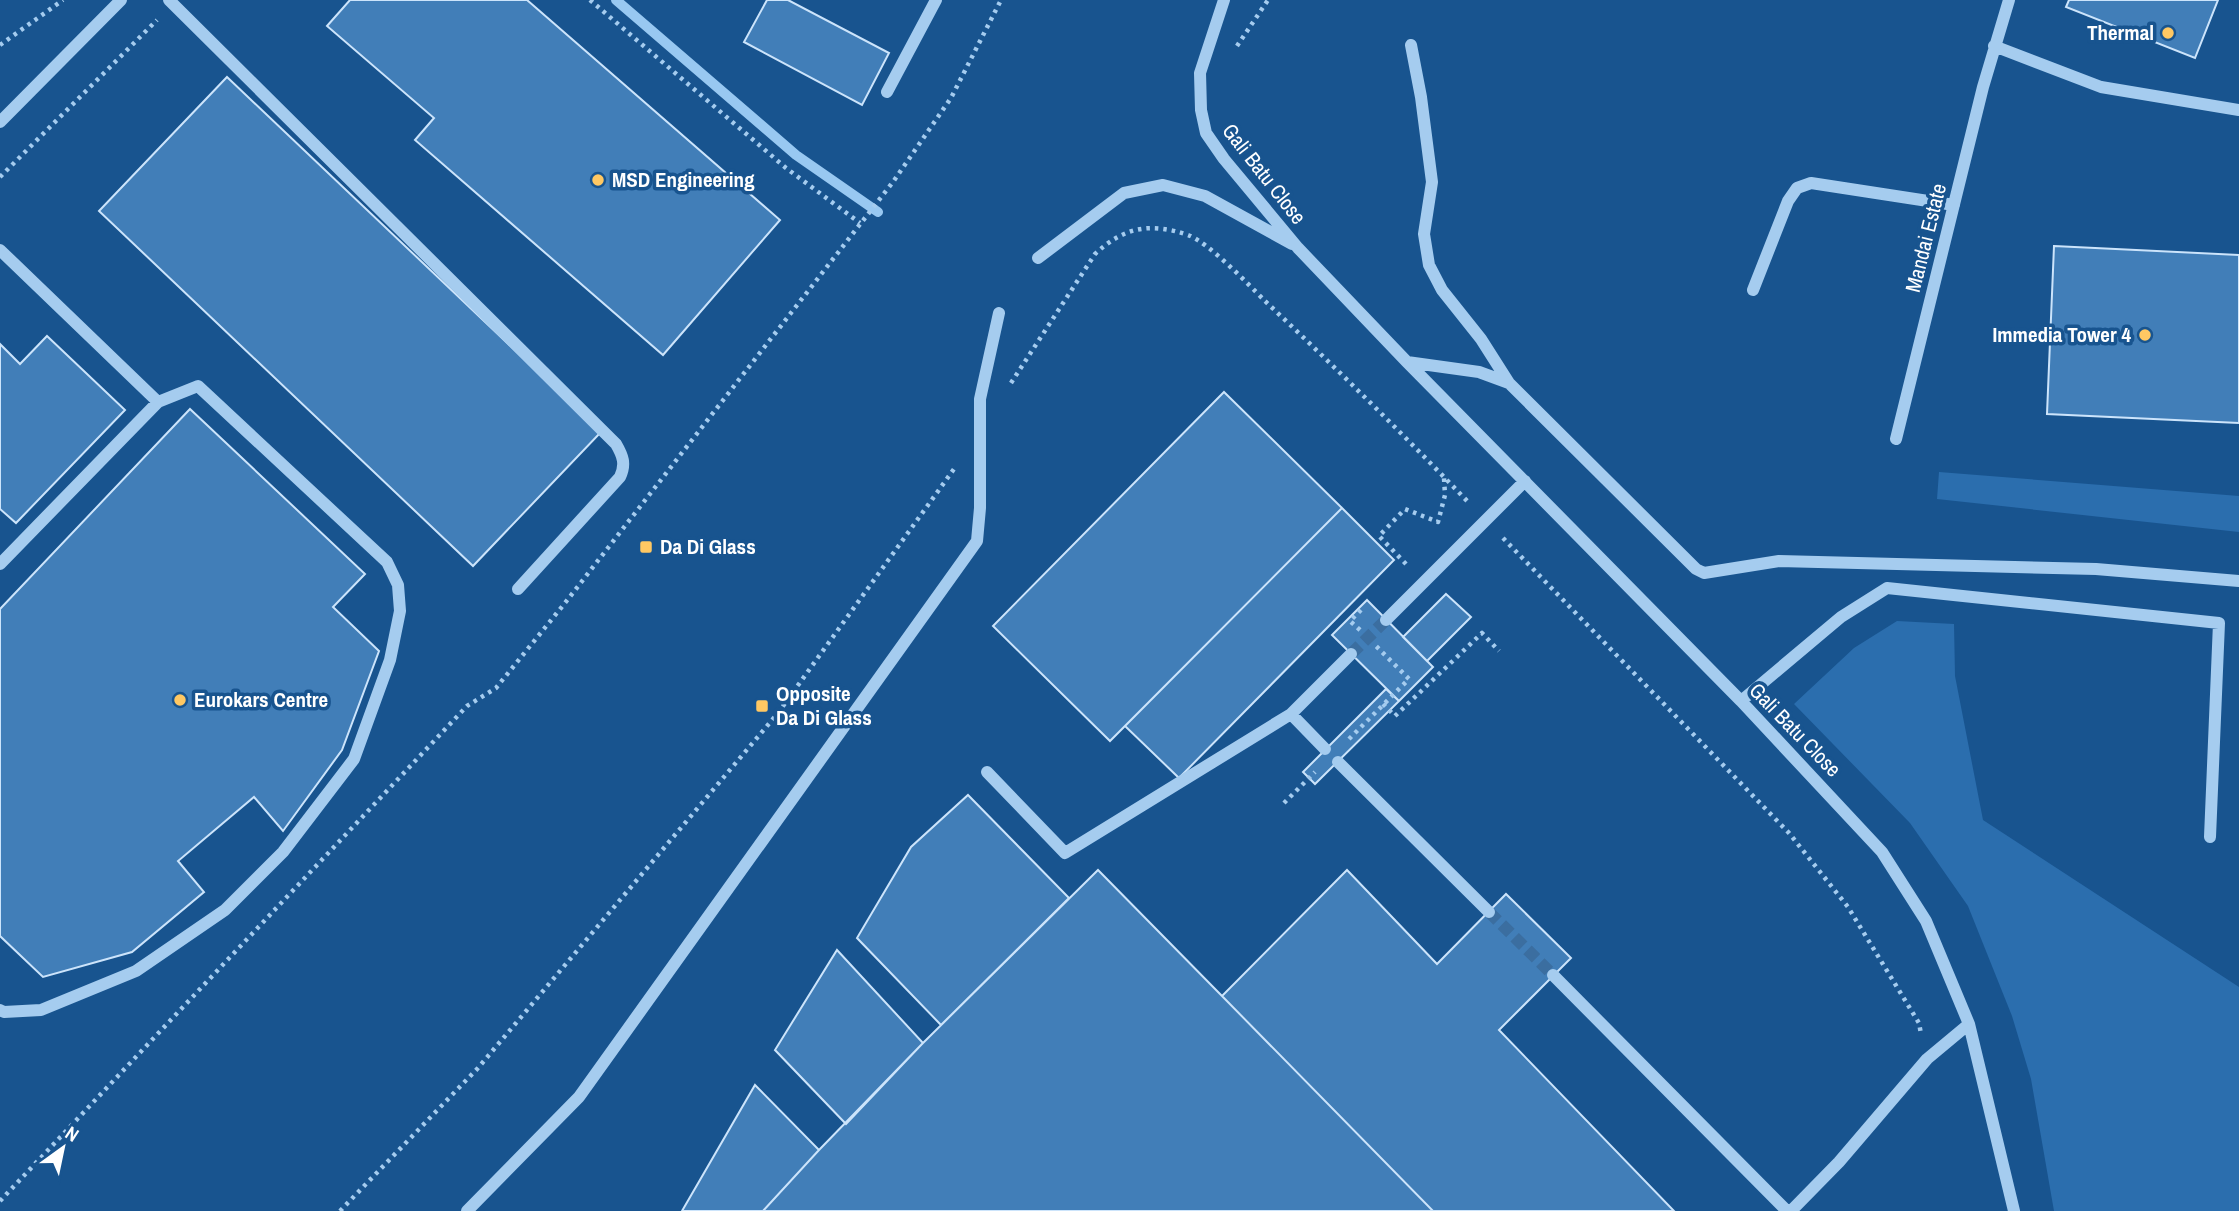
<svg xmlns="http://www.w3.org/2000/svg" width="2239" height="1211" viewBox="0 0 2239 1211" font-family="'Archivo Narrow',sans-serif">
	<style>
		.green { fill: #2b6eae }
		.lines { fill: none; stroke-linecap: round; stroke-linejoin: round }
		.stream { stroke: #98c8f1; stroke-width: 10 }
		.building { fill: #417eb8; stroke: #cce4fb; stroke-width: 2 }
		.minor-tunnel { stroke: #3b6ea0; stroke-width: 12; stroke-dasharray: 12 6; stroke-linecap: butt }
		.path { stroke: #a5ccef; stroke-width: 4.5; stroke-dasharray: 3.5 5; stroke-linecap: butt }
		.minor { stroke: #a5ccef; stroke-width: 12 }
		.poi-dot { fill: #ffc863; stroke: #18548f; stroke-width: 2.5 }
		.labels { text-anchor: middle; stroke-width: 7; stroke-linejoin: round; paint-order: stroke }
		.poi-label { font-size: 21px; font-weight: bold; fill: #fff; stroke: #18548f; text-anchor: start }
		.street-label { font-size: 21px; fill: #fff; stroke: #18548f }
	</style>
	<rect width="100%" height="100%" fill="#18548f"/>
	<path class="green" d="M1939,472l300,24v36l-302,-33z
		M1897,621l57,3 1,52 28,144 256,167v224h-185l-23,-132 -19,-63 -44,-110 -58,-83 -116,-119 60,-56z"/>
	<g class="lines">
		<path class="stream" d="M616,0l180,155 82,57"/>
	</g>
	<path class="building" d="M350,0h177l253,220 -117,135 -248,-215 19,-22 -107,-92z
		M767,0h21l101,53 -27,52 -118,-63z
		M2069,0h149l-23,58 -129,-51z
		M227,77l374,355 -128,134 -374,-355z
		M2054,246l185,9v168l-192,-9z
		M47,336l78,74 -109,113 -16,-14v-165l20,20z
		M1224,392l118,116 -232,233 -117,-115z
		M190,409l175,165 -32,33 46,44 -37,99 -59,81 -29,-34 -76,64 26,31 -72,60 -89,25 -43,-41v-327z
		M1342,508l52,52 -215,218 -54,-52z
		M1446,594l25,23 -44,44 -24,-24z
		M1367,600l66,67 -34,34 -67,-66z
		M1386,689l13,12 -84,83 -12,-12z
		M968,795l101,103 -128,127 -84,-87 54,-91z
		M1098,870l124,126 211,215h-670l56,-61 104,-107z
		M1347,870l90,94 69,-70 65,64 -72,72 175,181h-241l-211,-215z
		M837,950l86,93 -77,81 -71,-74z
		M755,1085l64,65 -56,61h-81z"/>
	<g class="lines">
		<path class="minor-tunnel" d="M1351,654l35,-34
			M1489,912l64,63"/>
		<path class="path" d="M590,0l196,168 74,55
			M0,45l63,-45
			M1237,46l31,-46
			M0,177l157,-157
			M1011,383l84,-129c29,-27 55,-32 93,-19 21,8 60,49 77,66 70,66 138,133 205,203
			M1503,538l286,295 59,74 71,116 2,11
			M1406,564l-27,-28 26,-27 33,13 7,-27 -1,-17
			M1360,630l-10,-9 12,-12
			M1383,704l12,12 87,-83 17,18
			M1349,739l60,-60 -33,-33
			M1284,803l31,-31
			M0,1201l467,-495 29,-18 69,-85 328,-421 58,-84 50,-98
			M340,1211l138,-143 300,-355 176,-244"/>
		<path class="minor" d="M169,0l447,444c7,12 10,20 4,33l-102,112
			M1224,0l-24,73 1,37 5,23 18,26 74,89 109,114 334,339 141,151 44,69 43,103 45,187
			M1411,45l10,52 11,85 -8,52 5,31 13,25 39,49 28,44
			M1994,46l107,41 138,23
			M887,92l49,-92
			M0,122l121,-122
			M0,250l158,152
			M1038,258l86,-65 39,-8 42,11 87,48
			M1753,290l35,-89 9,-13 14,-5 143,22
			M1407,362l72,10 30,11 187,186 8,4 75,-12 317,8 143,12
			M1896,439l87,-352 26,-87
			M0,564l158,-162 40,-16 189,176 11,23 2,26 -10,49 -36,99 -71,93 -58,58 -89,61 -95,39 -37,2 -4,-2
			M1386,620l139,-139
			M1741,701l100,-84 46,-29 332,35 -9,214
			M1291,714l34,35
			M1338,762l151,150
			M987,772l78,81 226,-139 60,-60
			M1553,975l234,236
			M467,1211l112,-114 398,-556 3,-33v-109l19,-86
			M1791,1211l48,-49 88,-103 42,-35"/>
	</g>
	<g class="poi-dot">
		<circle cx="2168" cy="33" r="7"/>
		<circle cx="598" cy="180" r="7"/>
		<circle cx="2145" cy="335" r="7"/>
		<rect x="639" y="540" width="14" height="14" rx="3.5"/>
		<circle cx="180" cy="700" r="7"/>
		<rect x="755" y="699" width="14" height="14" rx="3.5"/>
	</g>
	<g class="labels">
		<g class="poi-label">
			<text x="2154" y="40" text-anchor="end">Thermal</text>
			<text x="612" y="187">MSD Engineering</text>
			<text x="2131" y="342" text-anchor="end">Immedia Tower 4</text>
			<text x="660" y="554">Da Di Glass</text>
			<text x="776" y="701">Opposite<tspan x="776" dy="24">Da Di Glass</tspan></text>
			<text x="194" y="707">Eurokars Centre</text>
		</g>
		<g class="street-label">
			<text transform="translate(1264 174) rotate(52)" y="7">Gali Batu Close</text>
			<text transform="translate(1926 238) rotate(-76)" y="7">Mandai Estate</text>
			<text transform="translate(1795 730) rotate(46)" y="7">Gali Batu Close</text>
		</g>
	</g>
	<g transform="translate(63 1148) rotate(33)" stroke="#18548f" stroke-width="5" paint-order="stroke">
	<path d="M0-5L12 26L0 18L-12 26Z" fill="#ffffff"/>
	<text y="-10" font-size="19" font-weight="bold" text-anchor="middle" fill="#ffffff">N</text>
	</g>
</svg>
